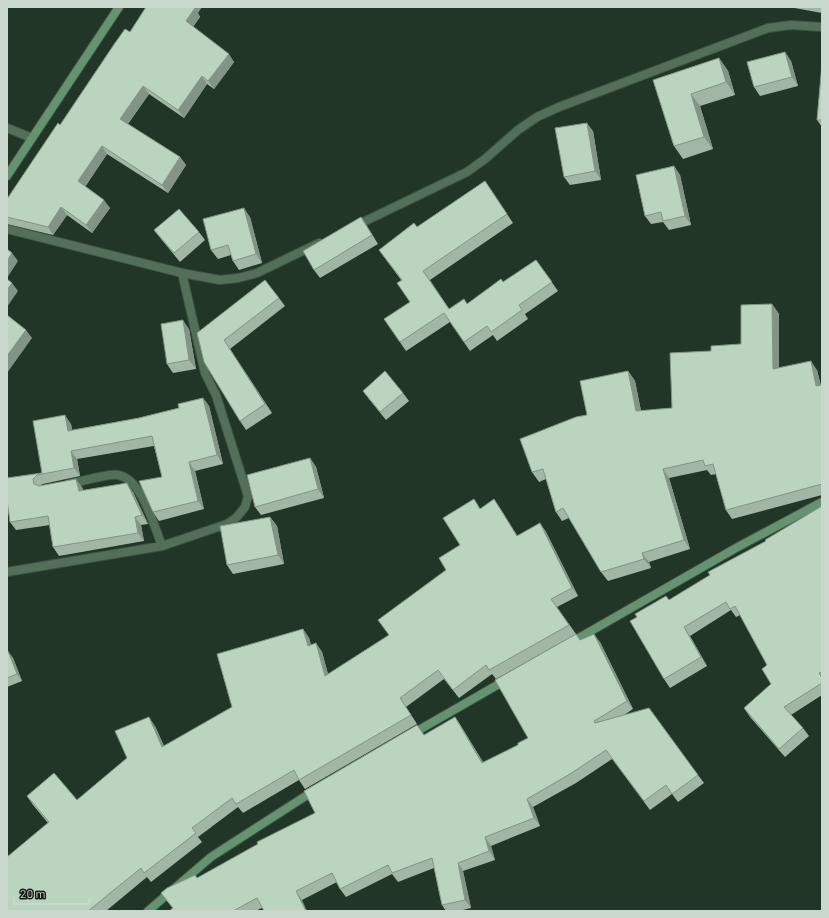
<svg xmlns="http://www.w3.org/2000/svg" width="829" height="918" viewBox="0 0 829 918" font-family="Barlow,sans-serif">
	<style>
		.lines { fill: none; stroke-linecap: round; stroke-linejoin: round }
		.lane-casing { stroke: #3f5344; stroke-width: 10 }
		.street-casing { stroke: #3f5344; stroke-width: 10 }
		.secondary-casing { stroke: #3f5344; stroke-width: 10 }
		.lane { stroke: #536f5a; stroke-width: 8 }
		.street { stroke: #536f5a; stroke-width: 8 }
		.secondary { stroke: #659371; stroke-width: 8 }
		.wall { fill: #a1b6a5 }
		.shaded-wall { fill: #839486 }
		.building { fill: #bbd4c0; stroke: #839486 }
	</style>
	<rect width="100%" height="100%" fill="#213626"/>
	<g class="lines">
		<defs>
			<path id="lane" d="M7,128l25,10"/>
			<path id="street" d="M355,226l112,-54 18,-13 33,-29 19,-13 22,-10 209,-79 23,-3 31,2
				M7,229l175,44 38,7 18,-2 19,-5 62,-30
				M69,484c12,-2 39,-11 49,-9 24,4 36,51 44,71
				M7,572l155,-26 65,-22 10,-7 8,-10 3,-11 -32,-101 -11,-22 -23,-100"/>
			<path id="secondary" d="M7,176l112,-169
				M570,643l166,-95 86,-46
				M412,734l94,-54
				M148,911l63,-54 104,-67"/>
		</defs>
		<use href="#lane" class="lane-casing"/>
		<use href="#street" class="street-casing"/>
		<use href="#secondary" class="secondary-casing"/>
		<use href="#lane" class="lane"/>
		<use href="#street" class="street"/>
		<use href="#secondary" class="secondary"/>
	</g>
	<path class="wall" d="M789,7h33v6z
		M198,13l2,4 -7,10 41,35 -20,27 -7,-5 -23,34 -35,-24 -21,30 52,33 6,8 -18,28 -61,-39 -22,33 25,21 -18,25 -25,-18 -14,20 -46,-11v-25l53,-74 70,-93z
		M785,52l6,9 7,25 -38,10 -6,-9z
		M719,58l9,13 7,24 -35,11 13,43 -30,10 -9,-13 -21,-66z
		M822,64v63l-5,-7z
		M593,131l8,49 -31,5 -6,-8z
		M674,166l6,9 11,50 -22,5 -6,-8 -12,2 -6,-8z
		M485,181l28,42 -83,57 19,29 18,-5 36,-22 33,-22 22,31 -33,23 3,5 -31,22 -4,-6 -23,16 -20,-29 -44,29 -22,-32 26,-17 -9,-22 -22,-30 38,-23z
		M250,217l12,46 -23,7 -6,-9 -2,-6 -13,4 -7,-9z
		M361,217l6,9 11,18 -58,34 -6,-8z
		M154,230l45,2 6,8 -25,22 -19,-23z
		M279,298l6,8 -55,43 42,64 -26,17 -6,-9 -43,-88z
		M772,304l7,10v54l38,2 4,16 1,-1v110l-90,24 -6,-9 -10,-36 -5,1 -4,-5 -38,8 21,71 -41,13 2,6 -43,13 -7,-9 -32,-54 -7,3 -6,-9 -10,-33 -7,3 -7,-10 96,-101 7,10 6,30 31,-3 39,-57 30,-7z
		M189,329l7,40 -23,4 -6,-9z
		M363,391l40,2 6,8 -23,19 -17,-21z
		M203,398l6,8 14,58 -28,7 9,38 -45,12 -6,-9 9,-35 -8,-31 -77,13 3,17 -37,8 -2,1 41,2 1,3 50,2 15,32 -7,1 3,16 -85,15 -6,-9 -3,-22 -34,5 -6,-8 -3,-44 35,-5 29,-49 1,6 67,-12 40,-10z
		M310,458l6,9 8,31 -63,17 -6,-8z
		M822,506v189l-31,20 12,13 6,8 -24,21 -35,-40 -6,-9 27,-24 -4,-19 -27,-50 -4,2 -5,-7 -41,26 17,30 -37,22 -6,-9 5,-79 97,-59z
		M480,508h20l17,28 23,-13 6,9 32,64 -21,11 19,27 -80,45 -4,-5 -33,24 -15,-19 -38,28 11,17 -112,65 -6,-9 -56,33 -5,-6 -40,30 4,5 -51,40 -4,-5 -41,34h-99l41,-88 -15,-18 -6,-9 50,4 50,-42 28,-32 9,20 68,-39 71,-78 6,9 2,7 5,-2 6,9 6,22 61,-39 57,-65z
		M270,517l7,9 7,38 -51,10 -6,-9z
		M580,640l20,2 33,67 -9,6 74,60 6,8 -26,19 -6,-8 -22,16 -38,-51 -36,24 -43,24 7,19 -49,20 4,14 -32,11 8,37 -12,3h-13l-4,-6 -8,-37 -36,14 -6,-8 -46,23 -6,-8 -3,-7 -35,18 -40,8 -7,3h-86l4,-2 -12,-16 36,-15 118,-65 110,-78 30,-18 6,9 22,36 35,-17 10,-7z
		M7,652l6,6 9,23 -15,6z"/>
	<path class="shaded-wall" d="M192,7h10l-4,6 2,4 -9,12 -5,-8z
		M785,52l6,9 7,25 -6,-9z
		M229,54l5,8 -20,27 -6,-8z
		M719,58l9,13 7,24 -9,-13z
		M202,76l5,8 -23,34 -6,-8z
		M143,86l6,8 -24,33 -5,-8z
		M691,94l9,12 13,43 -9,-12z
		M587,123l6,8 8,49 -6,-9z
		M102,146l5,8 -24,35 -5,-8z
		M180,157l6,8 -18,28 -6,-8z
		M674,166l6,9 11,50 -6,-9z
		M104,200l6,8 -18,25 -6,-8z
		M61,207l6,8 -14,20 -5,-8z
		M244,208l6,9 12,46 -6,-9z
		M361,217l6,9 11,18 -6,-9z
		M12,253l6,8 -11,17v-17z
		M12,283l6,8 -11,16v-17z
		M772,304l7,10v64l-6,-9z
		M183,320l6,9 7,40 -7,-9z
		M26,330l6,8 -25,35v-17z
		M224,340l6,9 42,64 -7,-9z
		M811,361l6,9 5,22 -6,-6z
		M628,371l7,10 8,40 -7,-10z
		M203,398l6,8 14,58 -6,-9z
		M65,415l6,9 3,16 -6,-9z
		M71,451l6,8 3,17 -6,-8z
		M310,458l6,9 8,31 -6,-9z
		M189,462l6,9 9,38 -6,-8z
		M663,469l6,9 21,71 -6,-9z
		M76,479l6,8 3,13 -6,-9z
		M127,483l6,9 15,32 -6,-9z
		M494,499l6,9 23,37 -6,-9z
		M135,517l6,8 3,16 -6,-8z
		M270,517l7,9 7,38 -6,-9z
		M540,523l6,9 32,64 -6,-8z
		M642,553l7,9 2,6 -7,-9z
		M684,627l6,9 17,30 -6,-9z
		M303,629l6,9 5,16 -6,-8z
		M594,634l6,8 33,67 -6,-8z
		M316,643l6,9 9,33 -6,-9z
		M8,651l5,7 9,23 -5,-7z
		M149,717l6,9 13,30 -6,-9z
		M455,717l6,9 27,45 -6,-8z
		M527,799l6,8 7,19 -6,-8z
		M485,837l6,9 4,14 -6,-9z
		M458,863l5,8 8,37 -6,-8z
		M296,891l6,9 5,11h-1z"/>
	<path class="building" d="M146,7h47l2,1 -9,13 43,33 -21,27 -6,-5 -24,34 -35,-24 -23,33 60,38 -18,28 -60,-39 -24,35 26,19 -18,25 -25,-18 -13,20 -41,-10v-18l51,-76 2,2 55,-82 10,-14 5,3z
		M785,52l7,25 -38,10 -7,-25z
		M719,58l7,24 -35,12 13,43 -30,9 -21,-66z
		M822,64v56h-5z
		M587,123l8,48 -31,6 -9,-49z
		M674,166l11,50 -22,5 -2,-9 -16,4 -9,-41z
		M485,181l22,33 -84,57 26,38 15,-10 3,5 34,-25 2,3 33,-22 16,22 -33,23 3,5 -31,22 -4,-6 -23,16 -20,-29 -44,29 -16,-23 26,-17 -13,-19 5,-3 -23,-30 35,-27 3,4z
		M244,208l12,46 -23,7 -5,-16 -17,5 -8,-31z
		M179,209l20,23 -25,21 -20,-23z
		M361,217l11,18 -58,35 -11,-19z
		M7,249l5,4 -5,8z
		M7,279l5,4 -5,7z
		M265,280l14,18 -55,42 41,64 -25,17 -36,-59 -7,-29z
		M772,304l1,65 38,-8 5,25 6,-1v99l-96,26 -13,-46 -8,2 -2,-6 -40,9 21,71 -42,13 2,6 -43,13 -38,-64 -7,4 -13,-43 -11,3 -12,-33 56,-22 11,-2 -7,-34 48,-10 8,40 36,-3 -2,-55 41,-2v-5l30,-2v-39z
		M7,315l19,15 -19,26z
		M183,320l6,40 -22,4 -6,-40z
		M385,371l18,22 -23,19 -17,-21z
		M203,398l14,57 -28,7 9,39 -45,11 -14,-31 23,-4 -10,-41 -81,15 3,17 -37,7 -4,4 1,5 5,2 37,-7 3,12 48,-8 15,32 -7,2 3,16 -85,14 -5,-31 -38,6 -3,-22v-22l35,-5 -9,-52 32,-6 3,16 71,-13 40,-10 -1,-4z
		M310,458l8,31 -63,18 -8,-32z
		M474,499l6,10 14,-10 23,37 23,-13 32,65 -21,11 18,26 -80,45 -3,-5 -33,25 -15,-20 -38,28 11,17 -112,65 -5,-10 -58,34 -4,-6 -40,30 4,5 -52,40 -3,-5 -53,43h-81v-54l42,-35 -22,-26 27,-23 23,27 50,-42 -12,-27 34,-14 13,30 70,-40 -15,-53 86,-25 5,17 8,-3 9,33 64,-41 -11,-15 68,-50 -7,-12 21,-13 -17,-27z
		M822,506v166l-3,1 3,5v5l-38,24 19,21 -24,21 -35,-41 27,-24 -9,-15 5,-4 -32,-59 -5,3 -4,-7 -42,25 17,30 -37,22 -34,-58 7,-4 -2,-3 31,-18 3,4 41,-25 -2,-3 58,-31 -1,-1z
		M270,517l8,38 -51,10 -7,-39z
		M576,634l4,6 14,-6 33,67 -33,20 1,2 54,-15 49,67 -26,19 -6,-9 -22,16 -38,-51 -36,24 -43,25 7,19 -49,19 4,14 -31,12 7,37 -23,5 -10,-47 -40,15 -4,-8 -48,24 -8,-16 -36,18 10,20h-42l-7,-13 -24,13h-64l4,-3 -12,-15 6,-5 28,-13 2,3 61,-34 -1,-2 58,-29 -11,-22 113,-66 7,10 31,-18 27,46 36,-18v-2l10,-5 -33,-58z
		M8,651l9,23 -10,4v-26z"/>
	<rect width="829" height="918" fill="none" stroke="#cad7cd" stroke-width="16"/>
	<path d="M14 898v6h75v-6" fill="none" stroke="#cad7cd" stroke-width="2"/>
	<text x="20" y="898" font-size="12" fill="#cad7cd" stroke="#111a13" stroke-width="3" paint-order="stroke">20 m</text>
</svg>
